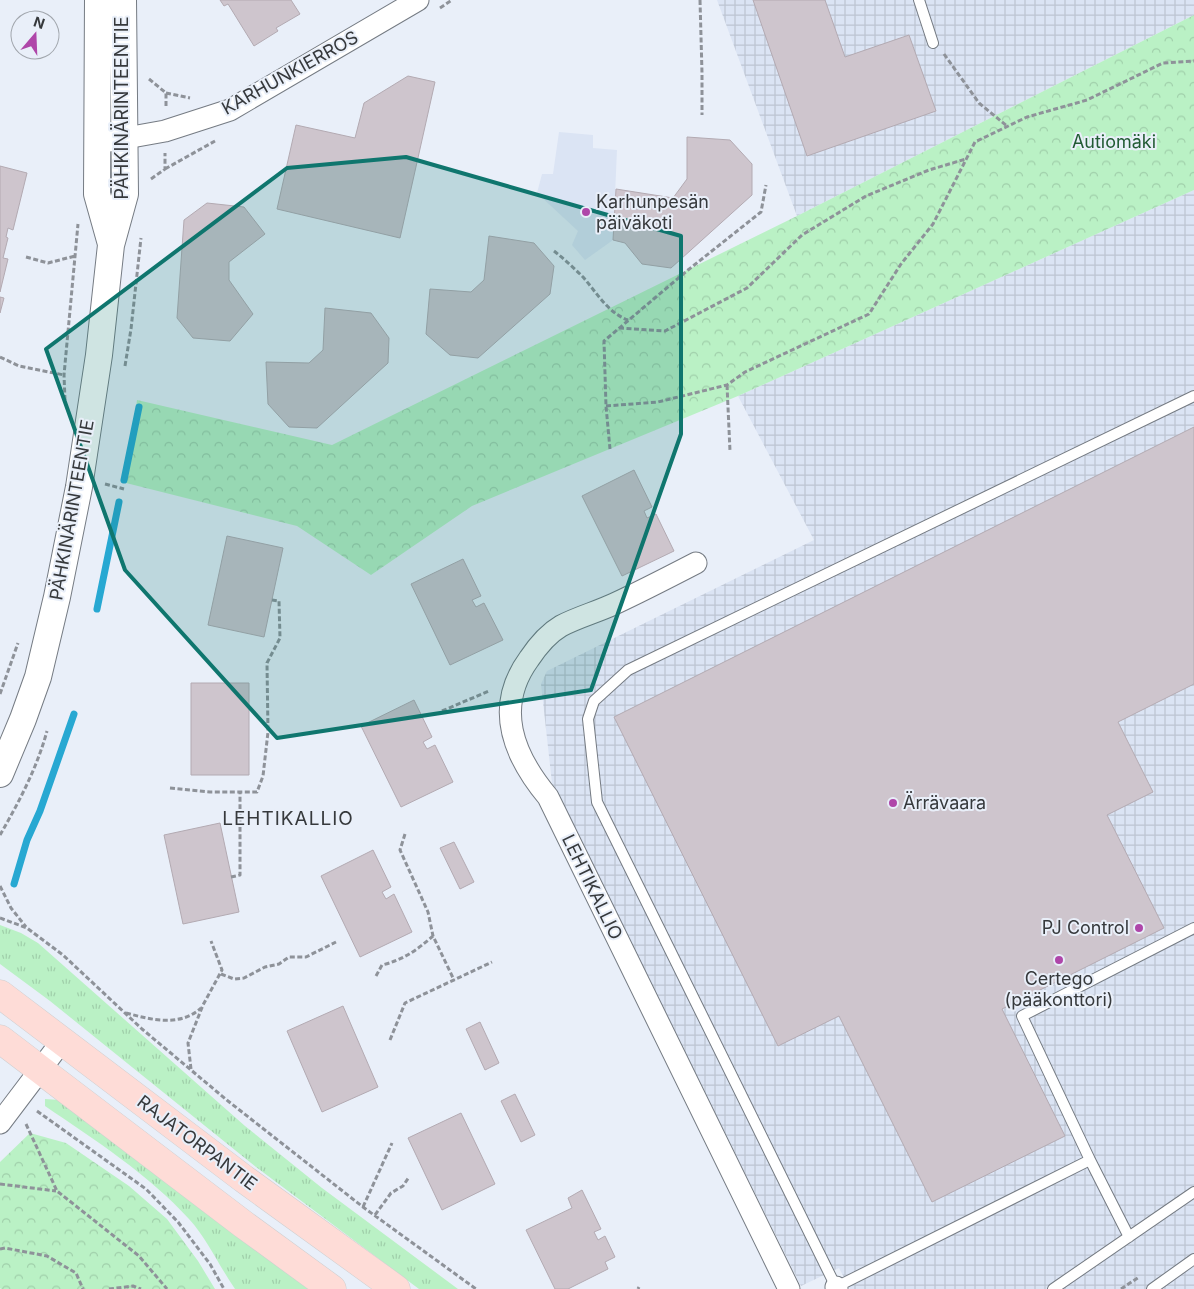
<svg xmlns="http://www.w3.org/2000/svg" width="1194" height="1289" viewBox="0 0 1194 1289" font-family="Inter,sans-serif">
	<style>
		.built { fill: #dbe4f4 }
		.industrial { fill: url(#industrial-grid) }
		.grass { fill: url(#grass-tufts) }
		.forest { fill: url(#forest-crowns) }
		.lines { fill: none; stroke-linecap: round; stroke-linejoin: round }
		.stream { stroke: #27a8d2; stroke-width: 7 }
		.building { fill: #cec5cd; stroke: #b3aab2 }
		.service-casing { stroke: #757b83; stroke-width: 12 }
		.minor-casing { stroke: #757b83; stroke-width: 23 }
		.tertiary-casing { stroke: #757b83; stroke-width: 28 }
		.primary-casing { stroke: #cfcfd0; stroke-width: 29 }
		.path { stroke: #8e9299; stroke-width: 3; stroke-dasharray: 5 2.5; stroke-linecap: butt }
		.service { stroke: #fff; stroke-width: 10 }
		.minor { stroke: #fff; stroke-width: 21 }
		.tertiary { stroke: #fff; stroke-width: 26 }
		.primary { stroke: #fedcd7; stroke-width: 28 }
		.marked { fill: #0f766e; fill-opacity: 0.2; stroke: #0f766e; stroke-width: 4; stroke-linejoin: round }
		.poi-dot { fill: #af46a9; stroke: #e9eff9; stroke-width: 2 }
		.labels { text-anchor: middle; stroke-width: 4; stroke-linejoin: round; paint-order: stroke }
		.street-label { font-size: 18px; fill: #36393c; stroke: #e9eff9 }
		.park-label { font-size: 18px; fill: #215b33; stroke: #e9eff9 }
		.poi-label { font-size: 18px; fill: #36393c; stroke: #e9eff9; text-anchor: start }
		.neighbourhood-label { font-size: 19px; letter-spacing: 1px; fill: #36393c; stroke: #e9eff9 }
	</style>
	<defs>
		<pattern id="industrial-grid" width="8" height="8" patternUnits="userSpaceOnUse" patternTransform="scale(1.25)"><rect width="8" height="8" fill="#dbe4f4"/><path d="M0 4h8M4 0v8" fill="none" stroke="#bdc4d2"/></pattern>
		<pattern id="grass-tufts" width="24" height="20" patternUnits="userSpaceOnUse" patternTransform="scale(1.25)"><rect width="24" height="20" fill="#baf1c5"/><path d="M3 7l-1-3M5 7V3M7 7l1-3M15 17l-1-3M17 17v-4M19 17l1-3" fill="none" stroke="#a0cfaa"/></pattern>
		<pattern id="forest-crowns" width="20" height="18" patternUnits="userSpaceOnUse" patternTransform="scale(1.25)"><rect width="20" height="18" fill="#baf1c5"/><path d="M2 6a3 3 0 1 1 6 0M12 15a3 3 0 1 1 6 0" fill="none" stroke="#a0cfaa"/></pattern>
	</defs>
	<rect width="100%" height="100%" fill="#e9eff9"/>
	<path class="built" d="M559,132l34,3v13l24,2 -4,90 -28,20 -13,-15 6,-14 -41,-38 5,-19h11z"/>
	<path class="industrial" d="M717,0h477v15l-397,201z
		M1194,190v1099h-344l-11,-21 -38,18 -249,-503 -11,-99 6,-13 267,-131 -76,-144z"/>
	<path class="grass" d="M0,925l21,8 17,10 207,183 77,62 136,101h-39l-163,-122 -206,-166 -50,-37z
		M45,1099l15,1 258,189h-83c-16,-23 -27,-49 -46,-70 -41,-45 -94,-79 -144,-113z"/>
	<path class="forest" d="M1194,15v175l-456,206 -266,110 -101,69 -74,-49 -171,-43 11,-83 195,45 465,-229z
		M30,1133l36,10 63,43 38,33 31,42 17,28h-214l-1,-1v-126z"/>
	<g class="lines">
		<path class="stream" d="M124,480l15,-73
			M97,609l22,-107
			M14,884l13,-44 13,-29 34,-97"/>
	</g>
	<path class="building" d="M220,0h71l9,14 -24,14 2,3 -24,15 -26,-42 -4,2z
		M753,0h72l20,57 64,-22 27,76 -129,45z
		M408,76l27,6 -35,156 -123,-29 19,-84 59,13 9,-35z
		M687,137l43,3 22,24v31l-81,73 -29,-4 -17,-21 -12,-3 3,-51 57,9 14,-19z
		M0,166l27,7 -14,57 -5,-2 -2,9 2,1 -5,20 5,1 -8,33z
		M207,203l37,4 21,27 -36,28v18l24,34 -23,27 -37,-3 -16,-20 7,-98z
		M489,236l45,7 20,23 -4,28 -72,64 -28,-3 -24,-21 4,-45 41,3 13,-12z
		M0,297l4,1 -4,15z
		M325,308l46,5 18,25 -1,25 -71,65 -28,-1 -21,-23 -2,-42 43,1 14,-13z
		M1194,427v257l-76,38 35,70 -46,23 57,113 -162,81 63,127 -133,66 -93,-186 -61,30 -164,-329z
		M634,470l18,37 -8,4 3,7 9,-4 18,37 -52,25 -40,-80z
		M227,536l56,12 -19,89 -56,-12z
		M463,559l18,37 -9,4 4,7 8,-4 19,37 -53,25 -39,-81z
		M191,683h58v92h-58z
		M414,700l18,37 -9,5 4,7 8,-4 18,37 -52,25 -40,-81z
		M220,823l19,89 -56,12 -19,-89z
		M454,842l20,40 -14,7 -20,-41z
		M373,850l18,37 -9,5 4,7 8,-5 18,38 -52,25 -39,-81z
		M343,1006l35,81 -56,25 -35,-81z
		M480,1022l19,41 -14,7 -19,-41z
		M515,1094l20,41 -14,7 -20,-41z
		M461,1113l34,71 -53,26 -34,-72z
		M582,1190l19,39 -7,3 4,8 7,-4 10,21 -10,5 3,7 -40,20h-13l-29,-59 46,-22 -4,-10z"/>
	<g class="lines">
		<defs>
			<path id="service" d="M919,0l14,43
				M1090,1160l-254,127 -239,-485 -9,-83 6,-18 34,-31 566,-274
				M1129,1237l-39,-77 -68,-144 172,-88
				M1053,1289l141,-97
				M1152,1289l42,-30"/>
			<path id="minor" d="M98,143l67,-12 65,-21 188,-110
				M696,563c-27,14 -54,28 -82,41 -17,8 -36,13 -53,22 -12,7 -24,21 -32,33 -35,48 -16,96 19,138l241,492
				M0,1123l62,-82
				M836,1287l1,2"/>
			<path id="tertiary" d="M98,0l-1,194 14,50
				M0,774l23,-55 15,-42 19,-80 22,-110 20,-132 12,-110 14,-51 -2,-194"/>
			<path id="primary" d="M0,994l244,185 152,110
				M0,1039l243,185 89,65"/>
		</defs>
		<use href="#service" class="service-casing"/>
		<use href="#minor" class="minor-casing"/>
		<use href="#tertiary" class="tertiary-casing"/>
		<use href="#primary" class="primary-casing"/>
		<path class="path" d="M700,0l2,73v42
			M440,8l12,-8
			M944,54l35,49 28,23
			M149,79l17,14v14
			M166,93l24,5
			M165,169l50,-28
			M151,179l14,-10v-16
			M554,251c10,8 20,17 29,26 14,16 25,36 45,43
			M26,257l22,6 27,-7
			M619,328l46,3 82,-43 55,-53 64,-39 63,-26 37,-11
			M0,357l19,9 45,9
			M125,366l6,-37 10,-91
			M727,385l3,66
			M65,400l-1,-25 14,-151
			M606,406l52,-4 69,-17 18,-13 124,-58 32,-50 32,-40 42,-82 52,-25 60,-17 76,-37 31,-2
			M610,449l-4,-43 -2,-65 84,-71 73,-58 5,-27
			M105,484l19,5
			M0,694l18,-51
			M442,711l47,-20
			M170,788l40,4h47l6,-16 5,-44 -1,-69 13,-25 -1,-37 -7,-1
			M405,834l-5,16 28,62 5,24 21,44
			M0,835c19,-33 37,-67 47,-104
			M231,877l9,-2v-83
			M0,886l11,22 15,19
			M0,918l27,10 36,27 79,74 86,72 135,106 113,82
			M221,974l13,5 10,-1 21,-11 14,-3 10,-7h17l30,-15
			M376,976l6,-11c21,-5 35,-15 51,-29
			M126,1013c26,7 54,14 75,-5
			M390,1040l15,-37 87,-41
			M191,1069l-3,-26 15,-38 19,-35 -11,-29
			M37,1111l109,78 32,33 32,42 14,25
			M26,1124l31,67 82,65 28,33
			M0,1184l56,7
			M363,1207l29,-64
			M375,1215l16,-22 12,-7 6,-9
			M0,1249l5,-1 42,8 29,17 7,16
			M109,1289l24,-3 8,3
			M638,1289l1,-2
			M1121,1289l18,-12"/>
		<use href="#service" class="service"/>
		<use href="#minor" class="minor"/>
		<use href="#tertiary" class="tertiary"/>
		<use href="#primary" class="primary"/>
	</g>
	<path class="marked" d="M406,157l275,79v198l-90,256 -314,48 -152,-168 -79,-221 241,-181z"/>
	<g class="poi-dot">
		<circle cx="586" cy="212" r="5"/>
		<circle cx="893" cy="803" r="5"/>
		<circle cx="1139" cy="928" r="5"/>
		<circle cx="1059" cy="960" r="5"/>
	</g>
	<g class="labels">
		<g class="street-label">
			<text transform="translate(290 73) rotate(-29)" y="6">KARHUNKIERROS</text>
			<text transform="translate(122 108) rotate(-90)" y="6">PÄHKINÄRINTEENTIE</text>
			<text transform="translate(72 510) rotate(-80)" y="6">PÄHKINÄRINTEENTIE</text>
			<text transform="translate(592 887) rotate(64)" y="6">LEHTIKALLIO</text>
			<text transform="translate(197 1143) rotate(37)" y="6">RAJATORPANTIE</text>
		</g>
		<g class="park-label">
			<text x="1114" y="148">Autiomäki</text>
		</g>
		<g class="poi-label">
			<text x="596" y="208">Karhunpesän<tspan x="596" dy="21">päiväkoti</tspan></text>
			<text x="903" y="809">Ärrävaara</text>
			<text x="1129" y="934" text-anchor="end">PJ Control</text>
			<text x="1059" y="985" text-anchor="middle">Certego<tspan x="1059" dy="21">(pääkonttori)</tspan></text>
		</g>
		<g class="neighbourhood-label">
			<text x="288" y="825">LEHTIKALLIO</text>
		</g>
	</g>
	<g transform="translate(35 35) rotate(19)"><circle r="24" fill="#e9eff9" stroke="#a1a6ad"/>
	<path d="M0-4L9 19L0 12L-9 19Z" fill="#af46a9"/>
	<text y="-8" font-size="14" font-weight="bold" text-anchor="middle" fill="#36393c">N</text>
	</g>
</svg>
